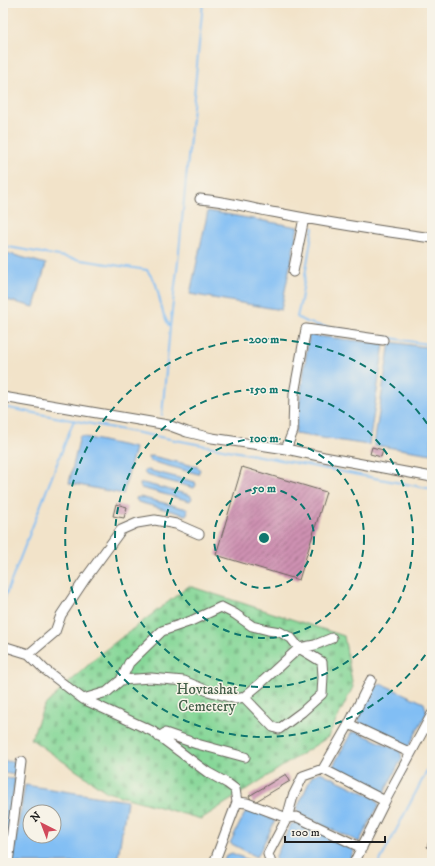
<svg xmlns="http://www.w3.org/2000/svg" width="435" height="866" viewBox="0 0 435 866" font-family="'IM FELL DW Pica',serif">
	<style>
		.cemetery { fill: url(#cemetery-stones); stroke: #517a5a }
		.water { fill: #81bef4; stroke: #4e6d88; fill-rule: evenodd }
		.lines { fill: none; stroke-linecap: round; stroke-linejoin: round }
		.stream { stroke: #81bef4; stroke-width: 2 }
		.building { fill: url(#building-hatch) }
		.minor-casing { stroke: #676259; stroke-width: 11 }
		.minor { stroke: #fff; stroke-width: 9 }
		.ring { fill: none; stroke: #0f766e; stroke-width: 2; stroke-dasharray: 7 5 }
		.labels { text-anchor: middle; stroke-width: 3; stroke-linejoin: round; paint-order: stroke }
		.park-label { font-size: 15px; fill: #415d47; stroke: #f7f3e8 }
		.centre { fill: #0f766e; stroke: #f7f3e8; stroke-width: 2 }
		.ring-label { font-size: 12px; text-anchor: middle; font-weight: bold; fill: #0f766e; stroke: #f7f3e8; stroke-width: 3; stroke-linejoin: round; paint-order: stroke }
	</style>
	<defs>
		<pattern id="cemetery-stones" width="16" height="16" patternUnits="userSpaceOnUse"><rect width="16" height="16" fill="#86d798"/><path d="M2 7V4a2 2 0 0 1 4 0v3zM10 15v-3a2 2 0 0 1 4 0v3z" fill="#73b882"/></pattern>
		<pattern id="building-hatch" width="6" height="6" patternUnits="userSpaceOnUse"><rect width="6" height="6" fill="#cd90b1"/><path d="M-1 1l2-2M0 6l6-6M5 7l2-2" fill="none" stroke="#a6758f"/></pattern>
	</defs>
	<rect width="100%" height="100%" fill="#f7f3e8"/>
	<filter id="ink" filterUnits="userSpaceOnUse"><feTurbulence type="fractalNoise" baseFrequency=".025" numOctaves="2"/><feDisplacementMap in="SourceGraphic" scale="8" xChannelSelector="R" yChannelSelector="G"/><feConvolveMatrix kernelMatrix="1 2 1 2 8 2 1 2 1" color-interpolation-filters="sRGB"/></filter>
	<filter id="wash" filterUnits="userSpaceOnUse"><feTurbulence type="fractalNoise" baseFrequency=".012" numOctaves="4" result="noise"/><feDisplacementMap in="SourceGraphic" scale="16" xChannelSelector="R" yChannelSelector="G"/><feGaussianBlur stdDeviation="0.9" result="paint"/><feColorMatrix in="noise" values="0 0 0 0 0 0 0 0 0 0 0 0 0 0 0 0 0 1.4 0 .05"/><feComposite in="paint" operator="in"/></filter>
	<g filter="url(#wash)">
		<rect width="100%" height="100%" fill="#f2e3c9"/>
		<path class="cemetery" d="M189,586l155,50 9,51 -25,50 -127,82 -94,-27 -76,-53 13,-33 56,-52z"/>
		<path class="water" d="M208,211l90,16 -17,83 -91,-16z
			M3,252l43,12 -12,43 -31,-8z
			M309,335l75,9 -15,101 -74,-11z
			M390,342l42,6v106l-58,-9z
			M80,436l55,12 -12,46 -54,-11z
			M152,456l46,11 2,3 -2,4 -48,-13 -2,-3v-1z
			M148,470l47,12 1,3 -2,3 -48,-13 -2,-3v-1z
			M143,483l47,12 2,3 -2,3 -49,-13 -1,-3v-1z
			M140,497l47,12 1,3 -2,3 -48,-13 -2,-3v-1z
			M382,684l42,19 3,9 -19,36 -48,-24 -2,-6 18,-32z
			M357,732l43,19 2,7 -19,37 -47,-22 -4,-5 19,-35z
			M3,761l15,1 -2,13 -13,-2z
			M320,772l55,26 4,7 -20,37 -60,-28 -2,-6 15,-32z
			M3,778l12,1 -9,72h-3z
			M25,785l102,16 -10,62h-105zM30,812h24v24h-24z
			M248,807l27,14 -18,36 -27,-14z
			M298,821l52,26 4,3 -6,13 -71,-1 -2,-4 16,-34 6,-1z
			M232,853l23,10h-32l3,-8z"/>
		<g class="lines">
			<path class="stream" d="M313,228l-12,72 -4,17c13,9 32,10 48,13
				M3,246l78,14 66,10 9,14 7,29 6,13
				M385,337l47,8
				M3,407l429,82
				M162,415l8,-88 8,-65 25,-259
				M3,602l71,-182
				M379,863l53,-102"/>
		</g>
		<g id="blocks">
			<path class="building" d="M372,447l11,3 -2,7 -11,-3z
				M242,467l84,25 -27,88 -83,-25z
				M116,504l11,3 -3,11 -11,-2z
				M286,774l4,7 -37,22 -4,-7z
				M432,831v18l-5,-2z"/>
		</g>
	</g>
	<g filter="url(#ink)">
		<use href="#blocks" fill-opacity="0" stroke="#676259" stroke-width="1"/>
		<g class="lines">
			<defs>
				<path id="minor" d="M200,199c27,2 52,10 78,14 51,10 103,18 154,25
					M293,272l11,-54
					M3,397l165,28 19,7 25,6 74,11 38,8 108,20
					M286,449l7,-18 1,-37 12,-65 77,11
					M3,646l26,8 15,15 39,30 69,32 55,41 20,11 8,6 2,13 -23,61
					M29,654l26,-22 6,-17 24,-36 36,-49 16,-7 18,-3 21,4 23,10
					M121,680l30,-2 33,3 24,10 28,8 8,-2 18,-15 37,-34 16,-3 17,-7
					M83,699l24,-7 14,-12 8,-17 33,-32 29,-10 30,-14 14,7 17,12 16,4 12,2 11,6 8,10 23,14 1,14 -1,18 -20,18 -23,17 -6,-2 -29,-30
					M349,724l62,29
					M159,737l6,-4 32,11 48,13
					M323,769l26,-45 22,-44
					M237,802l10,1 40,15 -19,36 3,9
					M362,848l-65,-31 -10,1 6,-22 10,-20 20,-7 62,32
					M8,863l13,-101
					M354,863l31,-62 47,-87"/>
			</defs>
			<use href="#minor" class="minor-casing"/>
			<use href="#minor" class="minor"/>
		</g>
	</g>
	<g class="ring">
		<circle cx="264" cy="538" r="50"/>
		<circle cx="264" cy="538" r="100"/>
		<circle cx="264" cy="538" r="149"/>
		<path d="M432 645A199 199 0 1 1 432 431"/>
	</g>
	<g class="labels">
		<g class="park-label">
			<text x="207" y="694">Hovtashat<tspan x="207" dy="17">Cemetery</tspan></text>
		</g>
	</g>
	<circle cx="264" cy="538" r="6" class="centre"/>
	<g class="ring-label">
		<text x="264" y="343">200 m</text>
		<text x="264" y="393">150 m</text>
		<text x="264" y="442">100 m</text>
		<text x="264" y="492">50 m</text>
	</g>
	<rect width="435" height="866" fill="none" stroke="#f7f3e8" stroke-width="16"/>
	<g transform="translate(42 824) rotate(318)"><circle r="19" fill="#f7f3e8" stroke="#9f9d96"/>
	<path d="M0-3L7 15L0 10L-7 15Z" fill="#d1495b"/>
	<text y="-6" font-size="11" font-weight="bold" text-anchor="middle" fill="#1c1c1c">N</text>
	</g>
	<path d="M285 836v6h100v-6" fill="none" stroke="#1c1c1c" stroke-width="2"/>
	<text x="291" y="836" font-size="12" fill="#1c1c1c" stroke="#f7f3e8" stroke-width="3" paint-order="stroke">100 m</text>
</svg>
